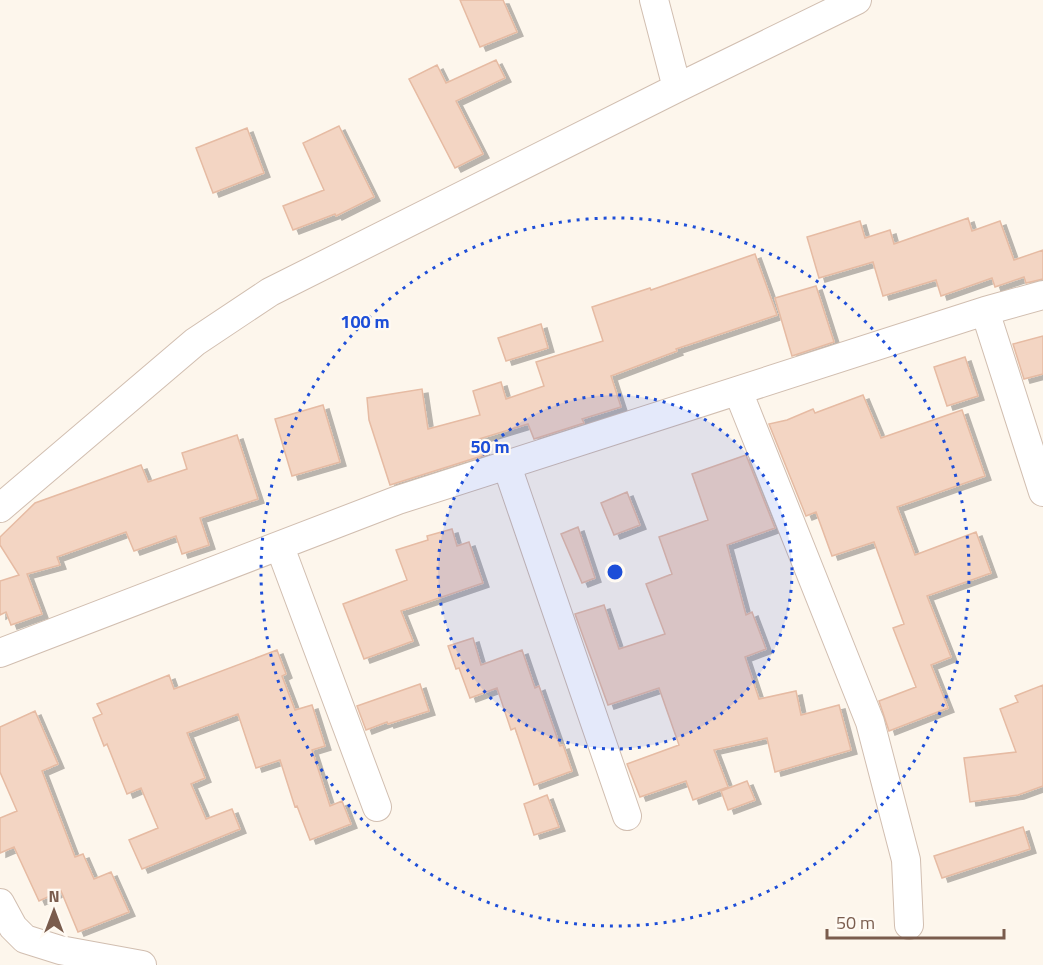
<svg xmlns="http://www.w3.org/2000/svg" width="1043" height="965" viewBox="0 0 1043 965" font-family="'Titillium Web',sans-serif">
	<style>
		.building { fill: #f3d5c3; stroke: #e6bba3; stroke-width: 1.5; filter: url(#shadow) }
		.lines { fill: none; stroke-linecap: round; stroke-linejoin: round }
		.minor-casing { stroke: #d1beb0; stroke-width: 30 }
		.minor { stroke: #fff; stroke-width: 28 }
		.ring { fill: none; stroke: #1d4ed8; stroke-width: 3; stroke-dasharray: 3 6 }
		.centre { fill: #1d4ed8; stroke: #fffaf3; stroke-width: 3 }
		.ring-label { font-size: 18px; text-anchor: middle; font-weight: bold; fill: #1d4ed8; stroke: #fffaf3; stroke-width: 4.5; stroke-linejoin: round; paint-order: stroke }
	</style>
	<defs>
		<filter id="shadow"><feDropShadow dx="6" dy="4" stdDeviation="0" flood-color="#0004"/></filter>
	</defs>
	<rect width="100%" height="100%" fill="#fdf6ec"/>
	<path class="building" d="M460,0h43l14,32 -37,15z
		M496,60l9,18 -49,23 27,53 -28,14 -46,-89 28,-14 9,18z
		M339,126l35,71 -38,19 -1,-2 -42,16 -10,-24 41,-16 -21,-47z
		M247,128l17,45 -51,20 -17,-45z
		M968,218l4,13 28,-10 14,39 29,-10v29l-17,4 -2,-6 -29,10 -3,-9 -51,18 -5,-16 -53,16 -10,-34 -54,16 -12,-41 53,-16 5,17 25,-8 4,14z
		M755,254l22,61 -101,34 1,2 -66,25 10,31 -39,12 2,4 -50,16 -6,-15 -49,15 6,16 -95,30 -21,-65 -2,-22 55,-9 6,40 52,-14 -7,-24 28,-9 5,17 38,-13 -8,-24 67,-21 -11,-34 58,-19 1,2z
		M816,286l18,56 -42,14 -17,-58z
		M541,324l7,24 -42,13 -8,-23z
		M1043,336v38l-19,5 -11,-35z
		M965,357l13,39 -31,10 -13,-39z
		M863,395l18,43 81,-28 23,66 -88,31 18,48 61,-23 15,41 -64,23 24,61 -20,8 17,43 -59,23 -10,-30 37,-14 -23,-59 11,-4 -30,-82 -42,14 -16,-44 -10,4 -37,-92 18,-4 26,-11 2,4z
		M323,405l17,57 -48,14 -17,-57z
		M237,435l21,64 -58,19 9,27 -27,9 -6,-18 -42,15 -8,-19 -69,25 3,8 -33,9 15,40 -31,11 -5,-13 -6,3v-34l19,-6 -19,-30v-8l35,-34 106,-38 7,17 39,-13 -5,-16z
		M746,455l29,73 -48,17 19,70 6,-3 14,37 -21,8 14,42 37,-8 5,24 38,-10 12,45 -76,22 -8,-34 -53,12 14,37 -35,13 -7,-19 -46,16 -13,-33 52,-19 -20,-57 -51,17 -33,-91 29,-9 15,44 46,-15 -19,-50 26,-10 -13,-37 49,-17 -16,-46z
		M627,492l13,33 -26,10 -13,-32z
		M578,527l17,51 -13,5 -21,-49z
		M452,529l5,17 12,-4 14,41 -82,28 12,30 -49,18 -21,-55 64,-24 -11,-30 32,-10 -1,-4z
		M473,638l8,27 41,-15 13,38 4,-2 21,60 3,-1 9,26 -38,14 -19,-57 -4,2 -14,-42 -27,10 -11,-30 -3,1 -8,-23z
		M277,650l9,24 -4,2 13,34 17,-5 13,41 -13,4 18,56 12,-5 9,23 -41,16 -13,-34 -2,1 -15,-47 -24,8 -18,-54 -51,19 18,45 -14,6 15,35 26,-10 8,20 -98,40 -13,-29 29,-12 -17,-40 -14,6 -20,-50 -3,2 -11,-28 9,-4 -5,-10 72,-29 5,14z
		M420,684l9,27 -41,13 -1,-2 -21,8 -9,-24z
		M1043,685v101l-25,9 -48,7 -6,-44 52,-6 -16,-43 18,-7 -3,-6z
		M35,711l23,53 -16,7 33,86 8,-3 11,25 17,-7 18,40 -51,20 -17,-41 -22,10 -25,-54 -14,6v-35l17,-7 -17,-39v-45z
		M747,781l8,19 -27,10 -7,-19z
		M547,795l12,32 -25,8 -10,-31z
		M1023,827l7,22 -88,29 -8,-22z"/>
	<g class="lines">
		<defs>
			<path id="minor" d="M654,0l23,88
				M985,311l58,181
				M738,391l132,331 36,138 3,65
				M507,466l120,350
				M0,508l195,-166 75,-50 407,-204 180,-88
				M280,547l97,260
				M0,653l398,-153 587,-189 58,-16
				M0,903l13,24 12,12 35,11 82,15"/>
		</defs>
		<use href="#minor" class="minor-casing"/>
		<use href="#minor" class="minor"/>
	</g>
	<circle cx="615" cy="572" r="177" fill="#1d4ed8" fill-opacity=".12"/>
	<g class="ring">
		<circle cx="615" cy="572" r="177"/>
		<circle cx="615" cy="572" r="354"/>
	</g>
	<circle cx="615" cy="572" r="9" class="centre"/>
	<g class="ring-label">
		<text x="365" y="328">100 m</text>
		<text x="490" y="453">50 m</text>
	</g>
	<g transform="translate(54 911)" stroke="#fffaf3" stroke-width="4.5" paint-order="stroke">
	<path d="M0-4.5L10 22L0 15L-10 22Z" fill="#7a5c4d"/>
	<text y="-9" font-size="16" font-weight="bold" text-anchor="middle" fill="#7a5c4d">N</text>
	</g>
	<path d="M827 929v9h177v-9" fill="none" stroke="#7a5c4d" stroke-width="3"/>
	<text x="836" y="929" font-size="18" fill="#7a5c4d" stroke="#fffaf3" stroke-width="4.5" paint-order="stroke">50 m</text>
</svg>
